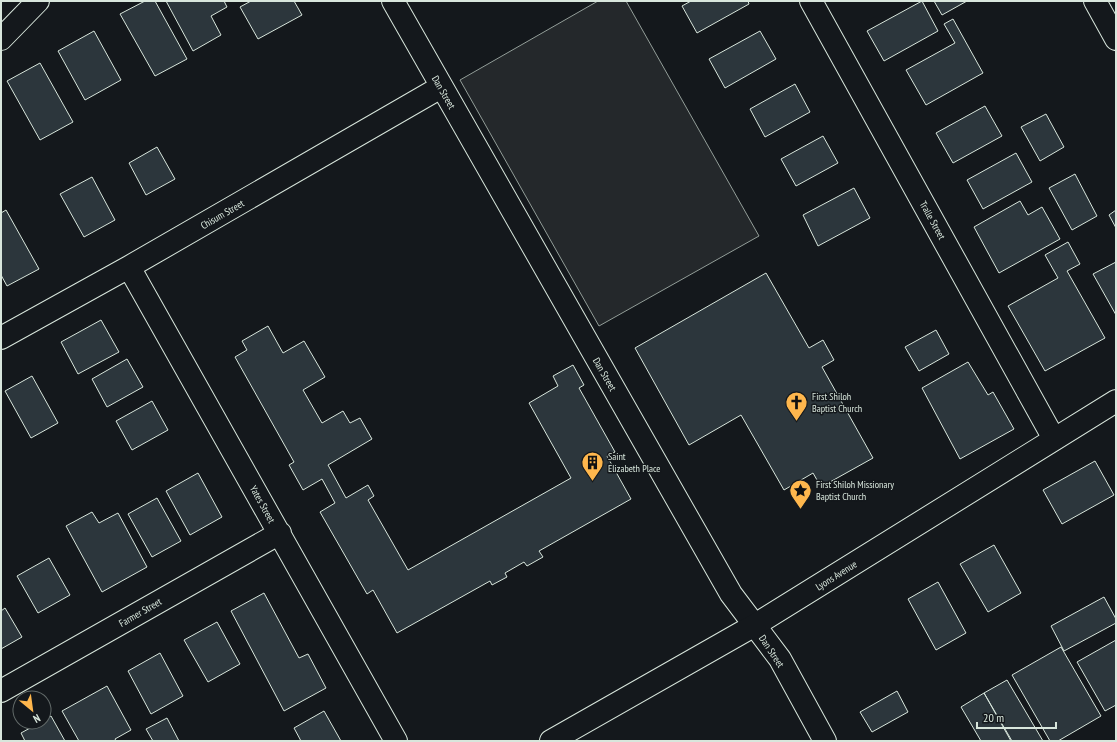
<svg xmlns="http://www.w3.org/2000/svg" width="1117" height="742" viewBox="0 0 1117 742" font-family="'PT Sans Narrow',sans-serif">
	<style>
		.parking { fill: #24282b; stroke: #939e99 }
		.building { fill: #2c363c; stroke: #d8e6dc }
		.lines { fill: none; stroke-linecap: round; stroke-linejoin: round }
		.minor-casing { stroke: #d8e6dc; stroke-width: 24 }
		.tertiary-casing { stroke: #d8e6dc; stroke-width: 24 }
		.secondary-casing { stroke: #d8e6dc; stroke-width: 24 }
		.minor { stroke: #14181c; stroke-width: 22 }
		.tertiary { stroke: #14181c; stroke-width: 22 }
		.secondary { stroke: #14181c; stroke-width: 22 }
		.labels { text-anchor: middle; stroke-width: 3; stroke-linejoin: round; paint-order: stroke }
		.street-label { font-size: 10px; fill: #d8e6dc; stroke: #14181c }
		.poi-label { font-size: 10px; fill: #d8e6dc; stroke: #14181c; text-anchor: start }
	</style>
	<rect width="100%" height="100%" fill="#14181c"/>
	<path class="parking" d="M598,1h28l133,235 -160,90 -139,-246z"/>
	<path class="building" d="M145,1h10l32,58 -32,17 -35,-62z
		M166,1h58l3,6 -16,9 10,19 -28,16z
		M251,1h43l8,14 -44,24 -18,-32z
		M691,1h57l1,3 -52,29 -15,-27z
		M922,1l16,30 -54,30 -17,-30z
		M934,1h33l-25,14z
		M953,19l30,54 -57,32 -20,-35 49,-27 -11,-19z
		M94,31l27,49 -36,20 -27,-49z
		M760,31l16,28 -51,29 -16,-29z
		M40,63l33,59 -33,18 -33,-59z
		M795,84l15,28 -45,25 -15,-28z
		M985,106l17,30 -49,27 -17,-30z
		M1046,114l18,33 -24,14 -19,-34z
		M823,136l15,27 -42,23 -15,-27z
		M157,147l18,32 -29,16 -17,-32z
		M1016,153l16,29 -49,27 -16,-29z
		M1075,174l22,42 -25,14 -23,-42z
		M92,177l23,43 -31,17 -24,-43z
		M854,188l16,30 -52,28 -15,-31z
		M1020,201l8,14 14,-8 18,32 -61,34 -25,-46z
		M6,210l33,59 -32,17 -6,-11v-62z
		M1116,210v18l-7,-13z
		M1068,242l12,22 -13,7 38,67 -60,33 -37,-65 50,-28 -13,-23z
		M1116,262v53l-23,-41z
		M766,273l43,75 14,-8 11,20 -12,7 51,91 -52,29 -8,-14 -29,17 -43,-75 -52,30 -54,-97z
		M101,320l18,32 -41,22 -17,-32z
		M268,326l15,27 21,-12 21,36 -22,13 19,33 21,-12 7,12 10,-5 12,21 -44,26 18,33 22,-13 6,11 -6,4 40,70 163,-92 -42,-75 29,-17 -5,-10 20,-11 11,20 -5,3 36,64 -8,4 24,43 -92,52 4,6 -16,9 -3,-4 -19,11 2,4 -15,8 -2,-4 -93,52 -24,-43 -6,4 -47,-82 15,-9 -13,-24 -19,11 -14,-25 5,-3 -59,-105 12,-7 -5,-9z
		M936,330l13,24 -30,17 -14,-24z
		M127,359l16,28 -36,20 -15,-28z
		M968,362l20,33 5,-3 21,37 -54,30 -38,-71z
		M32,376l26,47 -27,15 -26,-47z
		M152,401l16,29 -36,20 -16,-29z
		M1095,461l19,34 -52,29 -19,-34z
		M198,473l24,44 -32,18 -24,-44z
		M157,498l24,43 -29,16 -24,-43z
		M92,512l7,11 19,-10 29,54 -45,25 -36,-66z
		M994,545l27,48 -33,19 -28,-48z
		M49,558l21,37 -32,18 -21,-37z
		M938,582l28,51 -30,17 -28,-51z
		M264,593l35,65 9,-4 18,34 -42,23 -53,-100z
		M1104,597l12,22v4l-52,28 -13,-25z
		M5,608l17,29 -21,12v-38z
		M217,622l23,42 -32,18 -24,-42z
		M1116,640v65l-11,6 -28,-49z
		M1061,647l40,69 -43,25h-8l-38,-66z
		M160,653l23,43 -32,18 -23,-43z
		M1007,680l36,61h-31l-28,-48z
		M107,686l24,44 -16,9 1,2h-37l-17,-30z
		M897,691l11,21 -36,20 -12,-20z
		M984,693l27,48h-30l-20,-34z
		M324,711l17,30h-40l-7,-13z
		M51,716l14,25h-40l-4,-8 20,-11h3v-2z
		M167,718l12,23h-26l-7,-12z"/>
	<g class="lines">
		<defs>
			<path id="minor" d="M393,1l338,593 49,65 45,82
				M811,1l243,438
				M129,267l267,474
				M1,338l128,-71 312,-180
				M1,691l279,-158"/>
			<path id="tertiary" d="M551,741l204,-116 361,-224"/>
			<path id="secondary" d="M1095,1l21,38
				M1,39l37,-38"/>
		</defs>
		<use href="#minor" class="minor-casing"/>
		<use href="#tertiary" class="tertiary-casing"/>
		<use href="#secondary" class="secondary-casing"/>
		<use href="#minor" class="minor"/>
		<use href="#tertiary" class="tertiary"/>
		<use href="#secondary" class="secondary"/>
	</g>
	<defs>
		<symbol id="church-pin" viewBox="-11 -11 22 30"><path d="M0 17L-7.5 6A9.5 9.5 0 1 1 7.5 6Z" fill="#ffb74d" stroke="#14181c"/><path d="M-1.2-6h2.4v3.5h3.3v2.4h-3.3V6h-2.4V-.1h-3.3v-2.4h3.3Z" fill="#111"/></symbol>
		<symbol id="building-pin" viewBox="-11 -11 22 30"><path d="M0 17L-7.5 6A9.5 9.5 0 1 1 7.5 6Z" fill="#ffb74d" stroke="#14181c"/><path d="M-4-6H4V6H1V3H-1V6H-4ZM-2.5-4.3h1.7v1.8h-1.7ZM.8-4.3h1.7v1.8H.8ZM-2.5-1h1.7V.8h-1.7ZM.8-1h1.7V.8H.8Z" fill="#111"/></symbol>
		<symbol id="sight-pin" viewBox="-11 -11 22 30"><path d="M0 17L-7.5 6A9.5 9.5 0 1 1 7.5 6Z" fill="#ffb74d" stroke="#14181c"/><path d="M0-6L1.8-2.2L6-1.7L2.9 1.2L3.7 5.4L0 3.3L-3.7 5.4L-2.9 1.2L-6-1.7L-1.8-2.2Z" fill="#111"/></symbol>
	</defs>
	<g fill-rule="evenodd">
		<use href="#church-pin" x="784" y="390" width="25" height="34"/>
		<use href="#building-pin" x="580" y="450" width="25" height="34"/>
		<use href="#sight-pin" x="788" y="478" width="25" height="34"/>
	</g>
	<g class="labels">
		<g class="street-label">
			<text transform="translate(444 92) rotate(60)" y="4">Dan Street</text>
			<text transform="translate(222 214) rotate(-30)" y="4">Chisum Street</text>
			<text transform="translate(933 220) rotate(61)" y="4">Tralle Street</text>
			<text transform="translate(605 374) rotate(60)" y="4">Dan Street</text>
			<text transform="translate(263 504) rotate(61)" y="4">Yates Street</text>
			<text transform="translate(836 575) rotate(-32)" y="4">Lyons Avenue</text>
			<text transform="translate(140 612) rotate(-30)" y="4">Farmer Street</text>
			<text transform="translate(772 651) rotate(56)" y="4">Dan Street</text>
		</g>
		<g class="poi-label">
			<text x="812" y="400">First Shiloh<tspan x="812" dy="12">Baptist Church</tspan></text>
			<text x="608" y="460">Saint<tspan x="608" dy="12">Elizabeth Place</tspan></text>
			<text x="816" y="488">First Shiloh Missionary<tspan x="816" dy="12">Baptist Church</tspan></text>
		</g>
	</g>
	<rect width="1117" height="742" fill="none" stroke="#d8e6dc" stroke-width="4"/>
	<g transform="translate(32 710) rotate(151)"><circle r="19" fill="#14181c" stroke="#626a69"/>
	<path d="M0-3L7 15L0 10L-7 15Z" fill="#ffb74d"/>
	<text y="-6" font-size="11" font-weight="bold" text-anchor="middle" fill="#d8e6dc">N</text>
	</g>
	<path d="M977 722v6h79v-6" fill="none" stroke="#d8e6dc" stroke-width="2"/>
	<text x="983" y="722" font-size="12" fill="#d8e6dc" stroke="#14181c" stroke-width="3" paint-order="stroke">20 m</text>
</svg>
